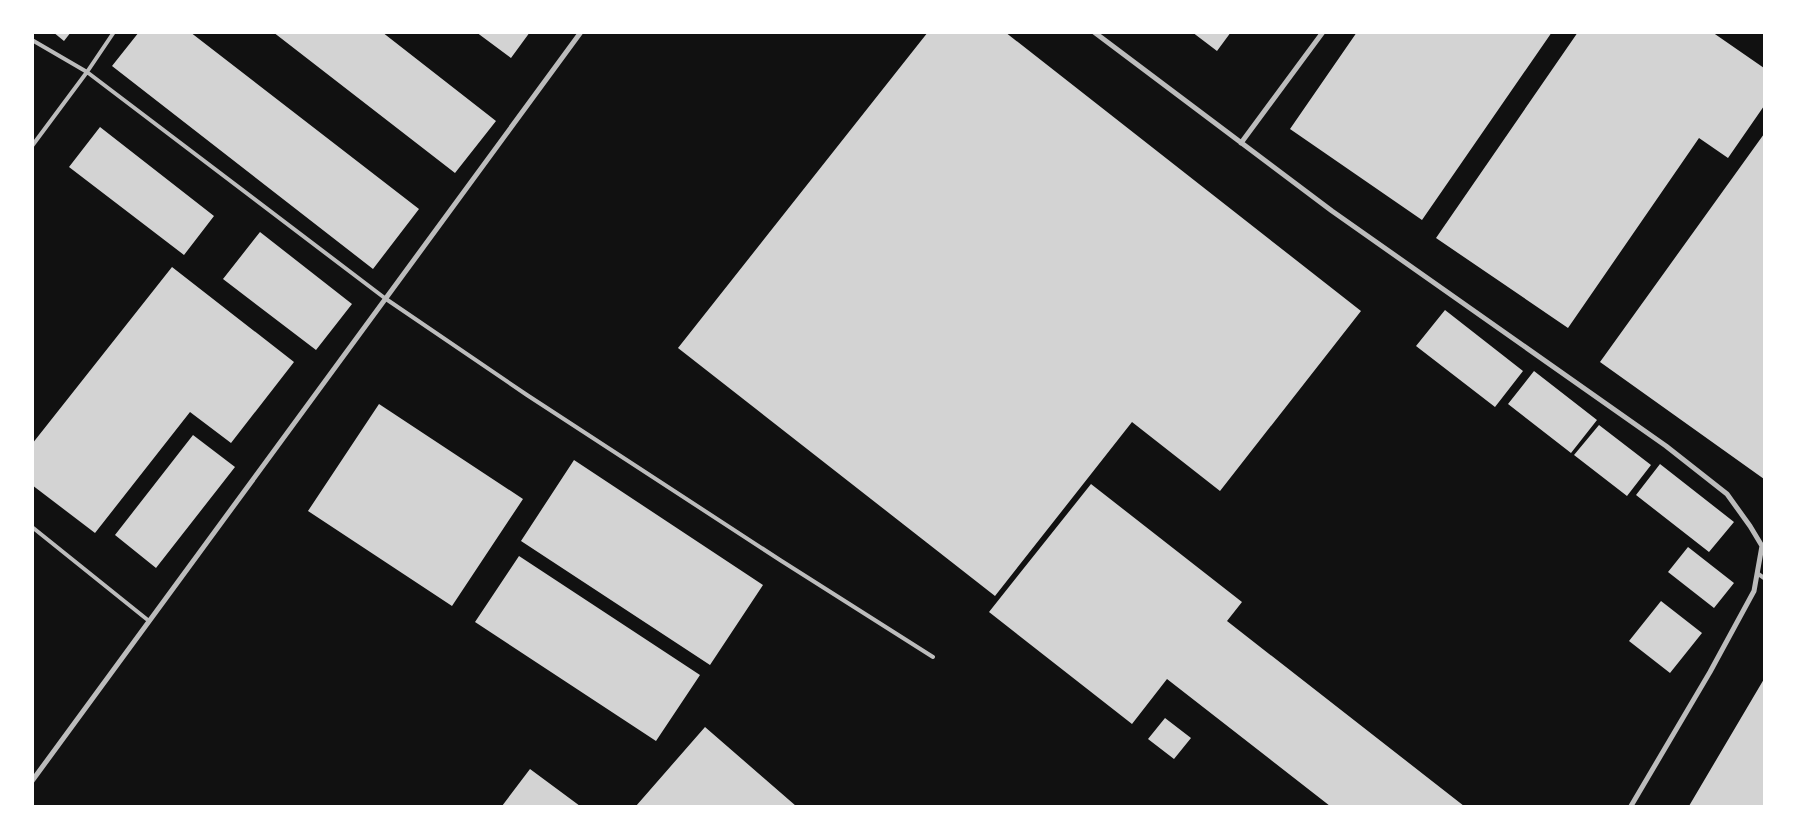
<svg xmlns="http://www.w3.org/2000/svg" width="1797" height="839" viewBox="0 0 1797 839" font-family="Ubuntu,sans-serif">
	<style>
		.building { fill: #d3d3d3 }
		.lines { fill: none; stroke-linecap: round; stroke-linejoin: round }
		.service { stroke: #bcbcbc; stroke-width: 4 }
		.minor { stroke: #bcbcbc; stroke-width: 5 }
	</style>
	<rect width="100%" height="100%" fill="#111"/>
	<path class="building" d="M53,32h18l-7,9z
		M139,32h51l229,177 -46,60 -261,-203z
		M273,32h109l114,89 -41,52z
		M476,32h54l-19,26z
		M928,32h77l356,279 -141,180 -88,-69 -137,174 -317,-248z
		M1192,32h39l-14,19z
		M1357,32h195l-130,188 -132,-91z
		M1578,32h134l52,36v38l-36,52 -29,-20 -131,190 -132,-90z
		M100,127l114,89 -30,39 -115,-88z
		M1764,134v345l-164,-117z
		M260,232l92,72 -36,46 -93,-71z
		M172,267l122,95 -63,81 -41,-31 -95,121 -63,-48v-41z
		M1445,310l78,61 -28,36 -79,-61z
		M1534,371l63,49 -26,33 -63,-49z
		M379,404l144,95 -71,107 -144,-95z
		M1599,425l52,40 -24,31 -53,-41z
		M193,435l42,32 -79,101 -41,-33z
		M574,460l189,125 -53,80 -189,-124z
		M1660,464l74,58 -25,30 -73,-57z
		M1091,484l151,118 -15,19 237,185h-134l-163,-127 -35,45 -143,-112z
		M1688,547l46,36 -20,25 -46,-36z
		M519,556l181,119 -44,66 -181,-119z
		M1661,601l41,32 -32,40 -41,-32z
		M1764,679v127h-75z
		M1165,718l26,20 -17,21 -26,-20z
		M705,727l91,79h-160z
		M530,769l50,37h-78z"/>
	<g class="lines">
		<path class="service" d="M32,40l55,32 299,227 141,96 253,165 153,97
			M32,146l55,-74 27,-40
			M32,527l117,94
			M1757,573l7,5"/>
		<path class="minor" d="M1094,32l238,179 334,235 61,48 23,32 12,20 -8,45 -44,81 -79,134
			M1241,143l82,-111
			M32,781l549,-749"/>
	</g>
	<rect width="1797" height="839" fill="none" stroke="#ffffff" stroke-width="68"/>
</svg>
